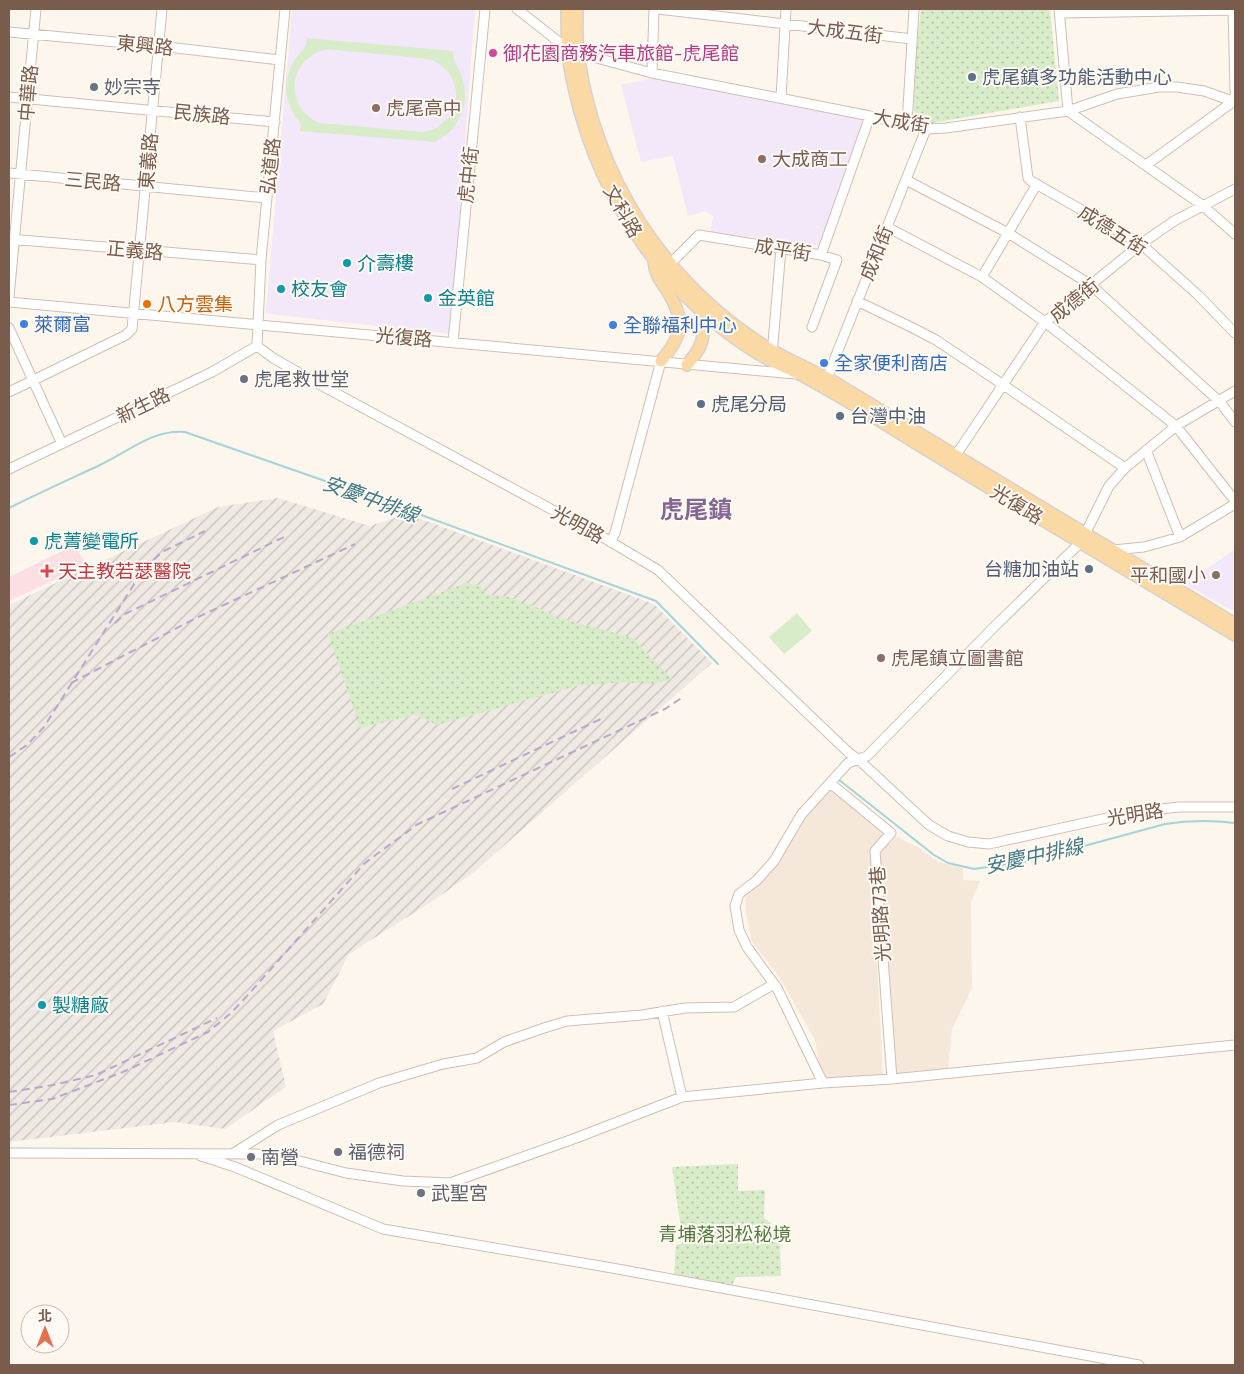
<svg xmlns="http://www.w3.org/2000/svg" width="1244" height="1374" viewBox="0 0 1244 1374" font-family="'Exo 2','Noto Sans TC',sans-serif">
	<style>
		.residential { fill: #f5e8da }
		.industrial { fill: url(#industrial-furrows) }
		.education { fill: #f3e8fa }
		.medical { fill: #fbdfe3 }
		.grass { fill: url(#grass-dots) }
		.pitch { fill: #d8ecc9; fill-rule: evenodd }
		.lines { fill: none; stroke-linecap: round; stroke-linejoin: round }
		.stream { stroke: #a5d3da; stroke-width: 2 }
		.minor-casing { stroke: #d1beb0; stroke-width: 11 }
		.major-casing { stroke: #dad1cd; stroke-width: 14 }
		.minor { stroke: #fff; stroke-width: 9 }
		.major { stroke: #fbd9a5; stroke-width: 11 }
		.rail { stroke: #b9a8c9; stroke-width: 2; stroke-dasharray: 8 5; stroke-linecap: butt }
		.hotel-dot { fill: #d1479c; stroke: #fffaf3; stroke-width: 2 }
		.service-dot { fill: #5c6f8a; stroke: #fffaf3; stroke-width: 2 }
		.worship-dot { fill: #6b7280; stroke: #fffaf3; stroke-width: 2 }
		.education-dot { fill: #8d6e63; stroke: #fffaf3; stroke-width: 2 }
		.culture-dot { fill: #0f9aa8; stroke: #fffaf3; stroke-width: 2 }
		.food-dot { fill: #e8710a; stroke: #fffaf3; stroke-width: 2 }
		.shop-dot { fill: #3f7fe0; stroke: #fffaf3; stroke-width: 2 }
		.health-dot { fill: #e0444e; stroke: #fffaf3; stroke-width: 2 }
		.labels { text-anchor: middle; stroke-width: 4; stroke-linejoin: round; paint-order: stroke }
		.street-label { font-size: 19px; fill: #7a5c4d; stroke: #fffaf3 }
		.hotel-label { font-size: 19px; fill: #b23c85; stroke: #fffaf3; text-anchor: start }
		.service-label { font-size: 19px; fill: #4e5e75; stroke: #fffaf3; text-anchor: start }
		.worship-label { font-size: 19px; fill: #5b616d; stroke: #fffaf3; text-anchor: start }
		.education-label { font-size: 19px; fill: #785e54; stroke: #fffaf3; text-anchor: start }
		.culture-label { font-size: 19px; fill: #0d838f; stroke: #fffaf3; text-anchor: start }
		.food-label { font-size: 19px; fill: #c56008; stroke: #fffaf3; text-anchor: start }
		.shop-label { font-size: 19px; fill: #366cbe; stroke: #fffaf3; text-anchor: start }
		.health-label { font-size: 19px; fill: #be3a42; stroke: #fffaf3; text-anchor: start }
		.park-label { font-size: 19px; fill: #537a41; stroke: #fffaf3 }
		.water-label { font-size: 20px; font-style: italic; fill: #437c86; stroke: #fffaf3 }
		.district-label { font-size: 24px; font-weight: bold; fill: #846695; stroke: #fffaf3 }
	</style>
	<defs>
		<pattern id="industrial-furrows" width="10" height="10" patternUnits="userSpaceOnUse" patternTransform="scale(1.25)"><rect width="10" height="10" fill="#efe9e4"/><path d="M-1 1l2-2M0 10L10 0M9 11l2-2" fill="none" stroke="#c7c0bb"/></pattern>
		<pattern id="grass-dots" width="8" height="8" patternUnits="userSpaceOnUse" patternTransform="scale(1.25)"><rect width="8" height="8" fill="#d8ecc9"/><path d="M2 2h.1M6 6h.1" fill="none" stroke="#b4c2a5" stroke-width="1.8" stroke-linecap="round"/></pattern>
	</defs>
	<rect width="100%" height="100%" fill="#fdf6ec"/>
	<path class="residential" d="M830,789l55,42 -14,21 12,224 -56,3 -6,-5 -6,-34 -37,-65 -26,-33 -6,-28 -1,-24 34,-27 25,-49z
		M897,837l21,10 20,15 25,6v12l17,1 -9,21 1,86 -20,41 -4,41 -54,5 -14,-224z"/>
	<path class="industrial" d="M278,498l92,28 37,-12 247,90 58,59 -239,210 -45,31 -79,50 -26,50 -50,27 13,56 -61,42 -50,-7 -166,20v-537l209,-98z"/>
	<path class="education" d="M292,9h183l-24,325 -182,-20 -3,-2z
		M653,78l210,42 -42,126 -111,-14 3,-16 -8,-5 -17,5 -15,-60 -32,6 -20,-77z
		M1235,549v63l-50,-28z"/>
	<path class="medical" d="M75,545l11,20 -77,36v-24z"/>
	<path class="grass" d="M921,9h129l9,92 -127,22 -18,-3 -1,-42z
		M466,583l13,2 7,9 23,3 25,9 22,11 77,21 39,41 -20,5 -29,-2 -46,4 -140,39 -22,-10 -55,13 -32,-94z
		M738,1164v27l27,-1 -1,28 7,5 2,8 7,8 1,37 -45,1 -4,8 -58,-10 2,-30 7,-2 -11,-76z"/>
	<path class="pitch" d="M307,38l146,13c0,13 7,17 10,29 7,25 -5,52 -29,62l-134,-11 1,-7c-17,-19 -20,-45 -5,-66 6,-9 10,-8 11,-20zM326,49l103,10c39,15 35,65 -6,73l-104,-9c-36,-17 -31,-64 7,-74z
		M797,613l15,18 -28,23 -15,-17z"/>
	<g class="lines">
		<path class="stream" d="M9,508c30,-15 61,-29 91,-43 28,-13 53,-36 85,-33l220,77 251,92 62,63
			M838,779l96,76 14,8 26,6 55,-8 136,-37c24,-4 47,-4 70,-1"/>
		<defs>
			<path id="minor" d="M517,9l51,40 10,4 74,20 218,43 56,13 20,-1 122,-17 49,-17 42,-7h18l27,4 31,11
				M658,9l254,30
				M1059,9l9,102 134,94 33,29
				M1233,9l2,82
				M1060,13l175,-3
				M9,32l150,14 121,14
				M652,73l2,-64
				M9,97l266,25
				M781,98l5,-89
				M1020,117l8,61 3,3 110,63 57,51 37,38
				M907,124l7,-115
				M1146,165l88,-64 1,-7
				M9,173l258,25
				M906,180l102,53 83,52 129,117 15,20
				M887,227l95,50 63,45 131,104 59,75
				M9,239l252,21
				M821,255l49,-139
				M670,264l29,-29 122,20 16,5 -25,67
				M982,277l55,-93
				M9,297l27,-288
				M857,301l54,26 25,13 66,44 123,84
				M9,302l786,72
				M9,328l53,116
				M453,342l32,-333
				M257,346l16,12 42,24 286,154 57,34 191,183 9,6 71,66 19,11 20,6 21,2 145,-32 45,-5h56
				M772,355l9,-107
				M820,377l7,1 99,-249
				M9,392l117,-57 6,-6 30,-320
				M1146,450l34,87
				M956,455l89,-133 96,-78 33,-23 61,-32
				M9,469l203,-97 45,-26 4,-86 24,-251
				M610,542l5,-9 46,-172
				M1113,550l31,-3 36,-10 55,-33
				M830,783l61,50 -16,18 17,228
				M662,1011l20,86
				M823,1083l-46,-95 -30,-41 -8,-17 -4,-24 4,-12 18,-14 17,-19 27,-46 47,-52 19,-7 126,-128 88,-86 28,-56 16,-18 51,-42 59,-35
				M9,1153l264,1 73,19 57,8 47,2 126,-45 106,-41 141,-14 69,-4 343,-34
				M234,1153l44,-28 101,-42 64,-19 34,-6 27,-16 40,-14 23,-7 75,-6 43,-7 49,-1 40,-23
				M201,1156l34,11 148,62 229,39 527,97"/>
			<path id="major" d="M567,9c0,19 0,39 3,58 20,116 87,225 189,287 12,7 26,13 39,19 35,19 70,40 105,62 110,68 221,133 332,200
				M577,9c0,15 -1,30 1,45 17,122 84,227 188,293 20,12 41,21 61,31l408,246
				M654,262c1,12 6,18 13,28 19,31 16,45 -6,71
				M687,365c21,-25 14,-27 19,-56"/>
		</defs>
		<use href="#minor" class="minor-casing"/>
		<use href="#major" class="major-casing"/>
		<use href="#minor" class="minor"/>
		<use href="#major" class="major"/>
		<path class="rail" d="M115,623l10,-9 161,-78
			M71,683l125,-65 159,-74
			M9,757l18,-12 17,-18 99,-157 19,-18 43,-21
			M452,789l151,-71
			M9,1092l44,-7 43,-10 121,-57
			M9,1105l43,-6 71,-27 85,-40 23,-19 16,-17 117,-132c17,-14 35,-25 52,-39l249,-116 18,-12"/>
	</g>
	<circle class="hotel-dot" cx="493" cy="53" r="5"/>
	<g class="service-dot">
		<circle cx="972" cy="77" r="5"/>
		<circle cx="701" cy="404" r="5"/>
		<circle cx="840" cy="416" r="5"/>
		<circle cx="1089" cy="569" r="5"/>
	</g>
	<g class="worship-dot">
		<circle cx="94" cy="87" r="5"/>
		<circle cx="244" cy="379" r="5"/>
		<circle cx="338" cy="1152" r="5"/>
		<circle cx="251" cy="1157" r="5"/>
		<circle cx="421" cy="1193" r="5"/>
	</g>
	<g class="education-dot">
		<circle cx="376" cy="108" r="5"/>
		<circle cx="762" cy="159" r="5"/>
		<circle cx="1216" cy="575" r="5"/>
		<circle cx="881" cy="658" r="5"/>
	</g>
	<g class="culture-dot">
		<circle cx="347" cy="263" r="5"/>
		<circle cx="281" cy="289" r="5"/>
		<circle cx="428" cy="298" r="5"/>
		<circle cx="34" cy="541" r="5"/>
		<circle cx="42" cy="1005" r="5"/>
	</g>
	<circle class="food-dot" cx="147" cy="304" r="5"/>
	<g class="shop-dot">
		<circle cx="24" cy="324" r="5"/>
		<circle cx="613" cy="325" r="5"/>
		<circle cx="824" cy="363" r="5"/>
	</g>
	<path class="health-dot" d="M44.5 563.5h5v5h5v5h-5v5h-5v-5h-5v-5h5z"/>
	<g class="labels">
		<g class="street-label">
			<text transform="translate(845 31) rotate(7)" y="7">大成五街</text>
			<text transform="translate(145 45) rotate(6)" y="7">東興路</text>
			<text transform="translate(28 93) rotate(-85)" y="7">中華路</text>
			<text transform="translate(202 114) rotate(6)" y="7">民族路</text>
			<text transform="translate(901 121) rotate(10)" y="7">大成街</text>
			<text transform="translate(148 161) rotate(-85)" y="7">東義路</text>
			<text transform="translate(270 166) rotate(-84)" y="7">弘道路</text>
			<text transform="translate(468 175) rotate(-84)" y="7">虎中街</text>
			<text transform="translate(93 181) rotate(5)" y="7">三民路</text>
			<text transform="translate(623 211) rotate(60)" y="7">文科路</text>
			<text transform="translate(1113 230) rotate(32)" y="7">成德五街</text>
			<text transform="translate(783 249) rotate(9)" y="7">成平街</text>
			<text transform="translate(135 250) rotate(5)" y="7">正義路</text>
			<text transform="translate(876 253) rotate(-68)" y="7">成和街</text>
			<text transform="translate(1074 300) rotate(-39)" y="7">成德街</text>
			<text transform="translate(404 337) rotate(5)" y="7">光復路</text>
			<text transform="translate(143 405) rotate(-26)" y="7">新生路</text>
			<text transform="translate(1017 504) rotate(31)" y="7">光復路</text>
			<text transform="translate(578 524) rotate(29)" y="7">光明路</text>
			<text transform="translate(1135 814) rotate(-9)" y="7">光明路</text>
			<text transform="translate(880 914) rotate(-94)" y="7">光明路73巷</text>
		</g>
		<g class="hotel-label">
			<text x="503" y="60">御花園商務汽車旅館-虎尾館</text>
		</g>
		<g class="service-label">
			<text x="982" y="84">虎尾鎮多功能活動中心</text>
			<text x="711" y="411">虎尾分局</text>
			<text x="850" y="423">台灣中油</text>
			<text x="1079" y="576" text-anchor="end">台糖加油站</text>
		</g>
		<g class="worship-label">
			<text x="104" y="94">妙宗寺</text>
			<text x="254" y="386">虎尾救世堂</text>
			<text x="348" y="1159">福德祠</text>
			<text x="261" y="1164">南營</text>
			<text x="431" y="1200">武聖宮</text>
		</g>
		<g class="education-label">
			<text x="386" y="115">虎尾高中</text>
			<text x="772" y="166">大成商工</text>
			<text x="1206" y="582" text-anchor="end">平和國小</text>
			<text x="891" y="665">虎尾鎮立圖書館</text>
		</g>
		<g class="culture-label">
			<text x="357" y="270">介壽樓</text>
			<text x="291" y="296">校友會</text>
			<text x="438" y="305">金英館</text>
			<text x="44" y="548">虎菁變電所</text>
			<text x="52" y="1012">製糖廠</text>
		</g>
		<g class="food-label">
			<text x="157" y="311">八方雲集</text>
		</g>
		<g class="shop-label">
			<text x="34" y="331">萊爾富</text>
			<text x="623" y="332">全聯福利中心</text>
			<text x="834" y="370">全家便利商店</text>
		</g>
		<g class="health-label">
			<text x="58" y="578">天主教若瑟醫院</text>
		</g>
		<g class="park-label">
			<text x="725" y="1241">青埔落羽松秘境</text>
		</g>
		<g class="water-label">
			<text transform="translate(371 499) rotate(20)" y="7">安慶中排線</text>
			<text transform="translate(1034 856) rotate(-12)" y="7">安慶中排線</text>
		</g>
		<g class="district-label">
			<text x="696" y="518">虎尾鎮</text>
		</g>
	</g>
	<rect width="1244" height="1374" fill="none" stroke="#7a5c4d" stroke-width="20"/>
	<g transform="translate(45 1329)"><circle r="24" fill="#fffaf3" stroke="#cabbb1"/>
	<path d="M0-4L9 19L0 12L-9 19Z" fill="#e76f51"/>
	<text y="-8" font-size="14" font-weight="bold" text-anchor="middle" fill="#7a5c4d">北</text>
	</g>
</svg>
